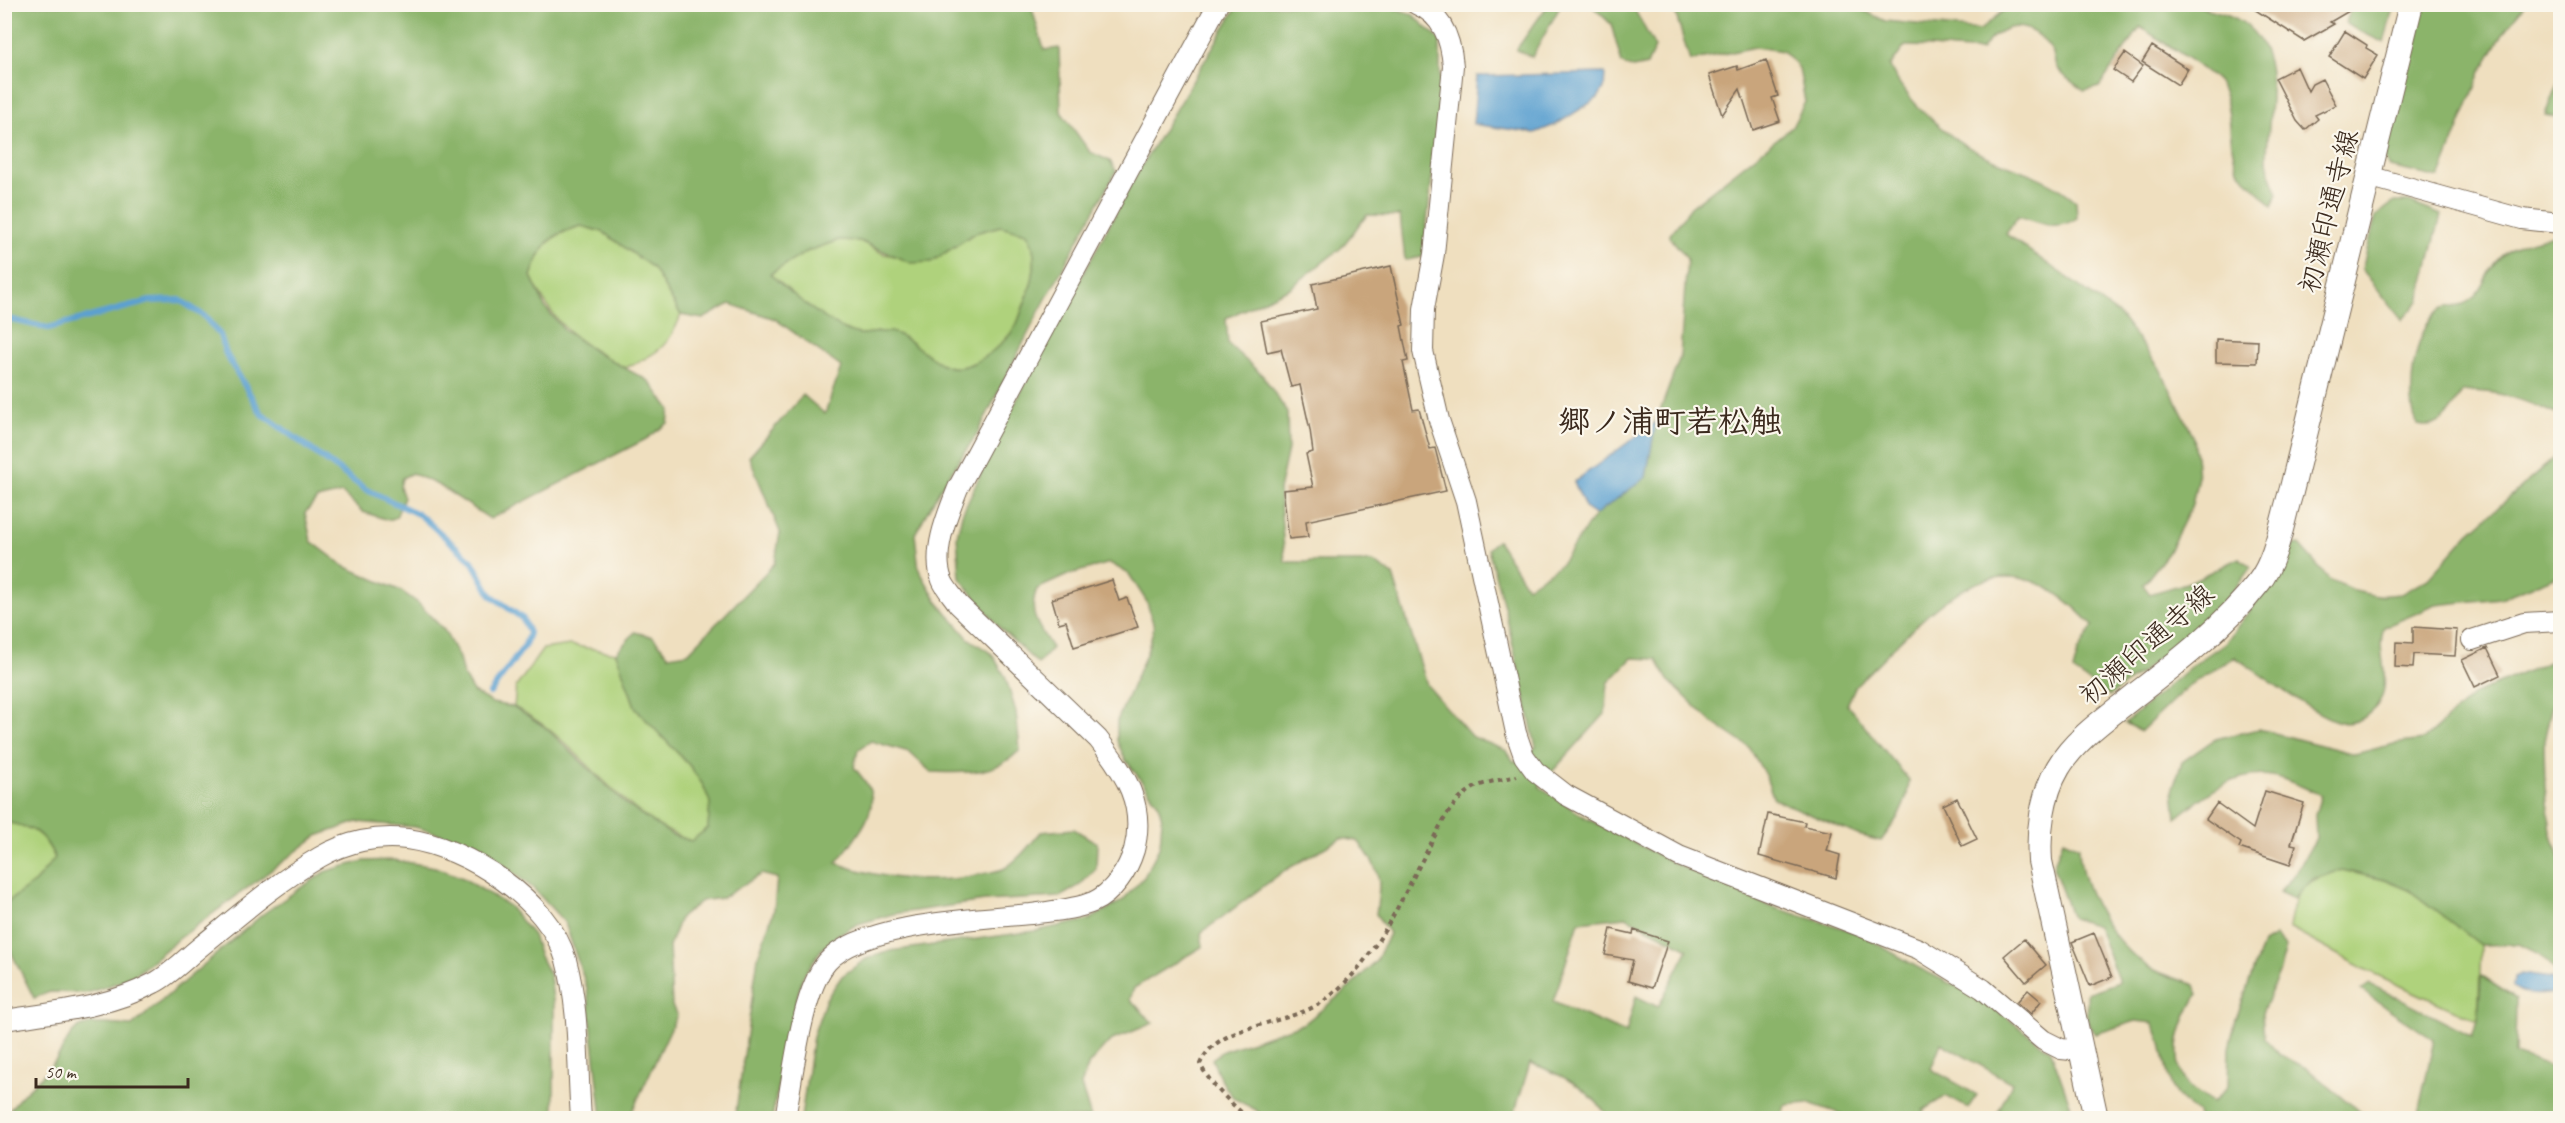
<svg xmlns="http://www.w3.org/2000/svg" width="2565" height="1123" viewBox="0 0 2565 1123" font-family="Caveat,'Klee One',sans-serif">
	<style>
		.green { fill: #afd27b; stroke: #757e4c; stroke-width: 1.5 }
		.forest { fill: #8bb46b; stroke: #636f44; stroke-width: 1.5; fill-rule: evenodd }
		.water { fill: #5ca0d0; stroke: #4c6577; stroke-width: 1.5 }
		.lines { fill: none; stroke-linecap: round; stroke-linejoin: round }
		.stream { stroke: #5ca0d0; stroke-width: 6 }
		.building { fill: #c9a57c }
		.minor-casing { stroke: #7a6956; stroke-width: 22 }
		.major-casing { stroke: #7a6956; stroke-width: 26 }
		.path { stroke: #7a6956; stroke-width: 4; stroke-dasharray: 4.5 4.5; stroke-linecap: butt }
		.minor { stroke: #fff; stroke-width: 20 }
		.major { stroke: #fff; stroke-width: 24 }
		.labels { text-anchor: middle; stroke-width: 4.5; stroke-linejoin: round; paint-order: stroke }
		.street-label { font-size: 28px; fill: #3b2a1e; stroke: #fbf7ec }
		.quarter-label { font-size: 32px; font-weight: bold; fill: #3b2a1e; stroke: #fbf7ec }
	</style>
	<rect width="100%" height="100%" fill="#fbf7ec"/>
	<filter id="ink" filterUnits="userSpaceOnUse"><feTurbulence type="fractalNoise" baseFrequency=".0167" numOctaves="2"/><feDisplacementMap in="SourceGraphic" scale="12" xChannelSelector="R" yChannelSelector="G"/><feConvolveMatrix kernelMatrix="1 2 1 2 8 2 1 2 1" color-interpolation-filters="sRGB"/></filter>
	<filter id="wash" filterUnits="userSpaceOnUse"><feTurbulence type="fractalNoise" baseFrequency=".008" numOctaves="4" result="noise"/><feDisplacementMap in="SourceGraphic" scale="24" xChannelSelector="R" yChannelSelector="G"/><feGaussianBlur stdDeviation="1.35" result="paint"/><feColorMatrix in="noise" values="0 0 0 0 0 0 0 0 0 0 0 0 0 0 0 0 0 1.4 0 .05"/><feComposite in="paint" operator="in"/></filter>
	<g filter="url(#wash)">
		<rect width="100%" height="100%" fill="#efdfbf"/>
		<path class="green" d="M581,226l22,6 50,36 28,47c-13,34 -24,38 -56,53 -49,-26 -70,-41 -94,-92 11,-31 17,-40 50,-50z
			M1001,226l26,7c14,23 6,50 -4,74 -3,8 -5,19 -11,25 -14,17 -46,45 -70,32 -16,-8 -29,-23 -45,-30 -12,-5 -25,0 -36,0 -26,-1 -72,-43 -91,-60l38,-23 31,-11 21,1 24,13 47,8 44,-29z
			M570,645l46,8 20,56 53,56 14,20 7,17 -2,26 -17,13c-63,-22 -95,-75 -145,-114 -10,-8 -22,-14 -32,-20l2,-20 27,-38z
			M5,822c27,5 38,9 50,36l-20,24 -30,22z
			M2342,870l43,10 24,10 72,55 -3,76 -112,-51 -77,-42c7,-41 13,-46 53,-58z"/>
		<path class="forest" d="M5,5h1026l13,45 15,-2 2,64 29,40 20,9 6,10 -76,139 -63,124 -37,55 -25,45 4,36 18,31 31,37 24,16 13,22 11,36 4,38c-25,26 -55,23 -89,22l-22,-20 -38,-11 -13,9 -4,17c4,6 10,12 14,19 14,27 -18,58 -32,77 46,17 99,22 146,11 7,-2 16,-2 23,-6 14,-9 25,-23 36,-36l33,-3 23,14 -1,26 -16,16 -20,12 -75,4 -92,13 -35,10 -21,11 -16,15 -18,26 -13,47 -18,95h-37l23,-161 16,-47 3,-32 -16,-4 -39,24 -21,3 -21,17 -11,28 3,60 5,9 -48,103h-27l-15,-130 -22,-65 -31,-34 -46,-36 -27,-13 -46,-13 -58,-5 -40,14 -141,105 -45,37 -44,15 -37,-1 -16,6 -29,-58v-36l30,-22 20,-24c-12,-27 -23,-31 -50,-36zM581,226l22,6 50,36 28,47 22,4 27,-15 45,15 66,48 -16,47 -22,-19 -54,62 31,75 -5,31 -87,90 -19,3 -16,-19 -18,-5 -19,21 20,56 53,56 14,20 7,17 -2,26 -17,13 -19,-6 -45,-30 -82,-78 -31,-20 -22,-4 -19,-11 -10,-17 -4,-17 -15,-28 -26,-27 -17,-12 -57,-25 -33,-25 -6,-28 12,-14 25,-6 21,19 25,8 8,-3 8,-19 -4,-11 2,-9 10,-5 28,13 50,33 156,-80 22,-16 2,-14 -21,-28 -52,-28 -33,-23 -19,-23 -14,-31c11,-32 17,-41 50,-50zM1000,226l27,7c13,21 7,47 -2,70 -4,9 -7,22 -13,29 -14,17 -46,45 -70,32 -16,-8 -29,-23 -45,-30 -12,-5 -25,0 -36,0 -24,-1 -74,-44 -91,-60l38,-23 31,-11 21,1 51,22 20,-1 44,-29z
			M1238,5h146l28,9 28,26v66l-17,151 -18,3 -5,-44 -33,-1 -26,33 -51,40 -64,30 2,26 35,32 24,36 1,37 -9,41 6,72h88l20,13 34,110 44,51 36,15 7,11 22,-15 -31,-137 -17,-61 9,-9 30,47 34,-23 34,-49 51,-38 10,-55 24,-65 7,-99 -18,-22 22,-29 101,-80 13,-25 -6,-34 -16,-17 -28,-4 -65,14 -17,-56h180l32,16 95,9 30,-25h185c17,6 32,7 47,17 44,31 25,93 25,137 0,11 8,25 11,35l-6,12c-7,-10 -31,-30 -34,-37 -12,-28 -3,-59 -19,-85 -6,-11 -65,-48 -79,-57l-41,60 -15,4c-7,-6 -24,-16 -28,-25 -2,-6 -2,-13 -6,-18 -23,-30 -48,-26 -69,2 -26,1 -50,-5 -76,-4l-15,20c13,32 56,70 87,86 34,17 71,24 99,49l1,17c-21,14 -37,5 -59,-2l-12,18 113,81 40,52 35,70 4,39 -6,29 -24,48 -25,32 7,9 40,-12 49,-24 12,9 -34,46 -107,83 -37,-25 5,-19 15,-26c-97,-108 -161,-14 -237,59l-9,20 62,75c-1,25 -13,41 -28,61l-23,-6 -84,-36 -9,-24 -16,-28 -37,-25 -44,-42 -12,-21 -24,-1 -24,25 -3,31 -66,72 47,32 96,49 87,39 90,27 58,34 66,33 68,51 24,67h-80l17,-35 -71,-40 -10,26 46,26 -9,13 -22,-12 -23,14 1,8h-71l-44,-15 -24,2 -4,13h-172c-19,-29 -47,-44 -79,-55l-17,55h-250c-6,-12 -20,-12 -30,-21 -9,-10 -16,-25 -21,-38l11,-8 82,-28 45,-36 27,-27 12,-27 -13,-19c5,-37 6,-42 -18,-73l-17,-3 -57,33 -83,62 2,13 -69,42 -4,11 23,24 -43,18 -21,23 -8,21 10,33h-290l12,-82 13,-37 16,-23 24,-17 24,-8 145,-20 54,-11 33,-19 22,-24 16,-31 2,-27 -4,-16 -33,-44 -8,-18v-20l30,-69 7,-25 -7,-25 -18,-28 -19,-11 -40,11 -33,15c-10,25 2,38 15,59l-14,16 -39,-37 -39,-49 -3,-42 5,-22 40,-86 130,-246zM1626,917l62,32 -30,58 -22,-11 -10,37 -73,-31 26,-80z
			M1548,5h13l-29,52 -16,-7z
			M1591,5h41l23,42 -8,18 -14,3 -11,-4 -11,-40z
			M2353,5h41l-10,38 -39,-19z
			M2421,5h104l-20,25 -24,42 -42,106 -49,-11 -7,-11z
			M2560,77v41l-15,-3z
			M2394,202h15l32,13 -22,86 -17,19 -40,-51 14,-53z
			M2560,234v182c-29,-13 -64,-28 -98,-24 -11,18 -20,39 -44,33 -14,-24 -4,-98 22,-115 11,-7 21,-1 33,-12 9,-9 11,-17 17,-28 14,-25 43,-31 70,-36z
			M2560,453v122l-59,23 -65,7 -52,22c-9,24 7,46 -3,72 -5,14 -26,27 -40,23 -25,-5 -83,-50 -106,-65l-46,28 -48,46 -16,-8 64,-55 37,-26 44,-59 18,-37 11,-1 30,34 26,12 21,5 25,-2 27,-15 41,-46z
			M2560,657v37l-9,15 -7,32 1,46 6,44 9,29v115l-21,-21 -20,-10 -38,1 -72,-55 -24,-10 -43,-10 -29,9 -19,20 -15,-7 18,-21 19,-33 -1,-23 6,-20c-15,-6 -33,-16 -49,-19 -39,-5 -67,19 -96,42l-3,-30 9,-26 33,-23 44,-10 96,25 39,-10 29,-4 52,-46z
			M2063,840l16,7c1,43 33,95 68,119 14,9 33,13 48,19l3,9c-15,25 -30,60 -12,89 4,8 19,14 27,19l15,-16 1,-38 7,-29 27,-76 12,-7 11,11 -7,26 -17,40 2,25 15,16 27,14 62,50h-170l-1,-6c-6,-5 -17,-11 -21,-18 -14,-23 -10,-49 -23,-71l-17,-2 -41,13 -7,-11 -1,-30 32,-11 -22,-56 -25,-8 -19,-51z
			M394,860l41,7 28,11 46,28 24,29 6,19 11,22 4,31v111h-549c13,-25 40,-39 54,-63 8,-12 11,-26 27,-30 13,-4 33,1 46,1l131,-112 34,-24 30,-19 37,-10z
			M2481,976l35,23 -1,56 45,15v48h-143l17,-78 -73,-50 9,-6 102,52 6,-15z"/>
		<path class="water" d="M1605,73l-1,15 -6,10 -41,26 -22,9 -62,-9 4,-48z
			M1656,422l-10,55 -51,38 -9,-6 -12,-27z
			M2521,974l30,4 4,6 -2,9c-13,2 -30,4 -40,-7l1,-9z"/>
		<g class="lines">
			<path class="stream" d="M4,318l44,10 102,-27 30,-1 24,16 16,19 6,19 35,59 104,76 55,26 52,46 19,34 32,24 6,14 -4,12 -35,48"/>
		</g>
		<g id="blocks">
			<path class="building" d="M2246,4h115l-31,18 4,2 -30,17z
				M2345,31l22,14 -1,3 12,7 -15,24 -34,-22z
				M2152,46l36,23 -10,16 -36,-23z
				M2125,53l18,13 -12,16 -18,-12z
				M1766,60l12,36 -6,2 8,23 -27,9 -13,-41 -18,26 -13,-40 28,-9 1,4z
				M2297,67l11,24 4,-7 10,-5 14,26 -21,10 3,4 -13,11 -8,-9 -22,-43z
				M1391,266l13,59 -3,1 7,35 -5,1 10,48 6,-1 11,40 5,-1 11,43 -140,30 2,16 -19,2 -6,-49 30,-3 -7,-33 7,-2 -3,-22 -10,-45 -9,2 -10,-38 -14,3 -6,-31 56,-12 -5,-25z
				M2216,339l42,2 -1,22 -41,-1z
				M1112,580l7,21 8,-3 11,29 -64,20 -8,-26 -7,2 -7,-24z
				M2413,627l44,3 -2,26 -41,-2 -1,14 -18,-1 1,-25 17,1z
				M2487,648l13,27 -25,12 -13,-27z
				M2265,791l39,12 -13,41 5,1 -6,20 -51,-17 2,-5 -35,-24 11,-16 36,26z
				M1957,798l20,41 -15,7 -19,-41z
				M1768,814l37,8 -1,4 28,6 -5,19 13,4 -4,23 -77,-22z
				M1611,929l22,5 1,-4 34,11 -16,47 -24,-7 5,-21 -28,-5z
				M2094,933l18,44 -22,9 -18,-44z
				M2024,939l22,26 -20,17 -22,-26z
				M2028,990l13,11 -10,13 -14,-12z"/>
		</g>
	</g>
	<g filter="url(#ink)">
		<use href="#blocks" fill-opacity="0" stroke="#7a6956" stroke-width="1.5"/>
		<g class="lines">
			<defs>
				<path id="minor" d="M1416,4c27,11 35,36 37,62l-19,188 -10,55 -1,42 16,69 27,81 50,232 8,23 11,15 31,24 113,61 240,93 64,40 60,51 18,9 21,2
					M2368,176l154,43 38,4
					M2472,640l52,-17 36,-2
					M4,1020c52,-8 103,-12 150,-37 16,-8 31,-24 46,-36 38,-31 77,-65 120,-90 26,-15 57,-22 87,-18 60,8 142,61 159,121 14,50 11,107 15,158
					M785,1118c8,-40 16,-126 42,-156 34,-39 153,-43 204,-48 20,-3 43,-4 62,-12 20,-9 35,-32 41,-52 12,-45 -9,-77 -36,-111l-140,-135c-5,-8 -13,-16 -16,-24 -11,-28 6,-67 16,-92l260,-484"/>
				<path id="major" d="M2096,1118l-56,-257c-2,-30 2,-66 18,-93 17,-29 50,-51 76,-72 44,-34 90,-69 125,-114 18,-23 23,-62 32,-90l120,-488"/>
			</defs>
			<use href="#minor" class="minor-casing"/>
			<use href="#major" class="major-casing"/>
			<path class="path" d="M1248,1118c-19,-17 -36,-31 -48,-54 18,-43 89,-37 125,-64 49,-36 74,-97 102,-149 11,-21 22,-46 42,-60 12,-9 33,-11 48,-15"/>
			<use href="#minor" class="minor"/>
			<use href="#major" class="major"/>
		</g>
	</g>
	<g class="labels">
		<g class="street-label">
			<text transform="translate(2328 211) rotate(-76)" y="10">初瀬印通寺線</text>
			<text transform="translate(2146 644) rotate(-41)" y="10">初瀬印通寺線</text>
		</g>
		<g class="quarter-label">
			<text x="1670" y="432">郷ノ浦町若松触</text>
		</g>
	</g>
	<rect width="2565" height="1123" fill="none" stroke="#fbf7ec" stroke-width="24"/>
	<path d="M36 1078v9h152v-9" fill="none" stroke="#3b2a1e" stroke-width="3"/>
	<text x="45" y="1078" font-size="18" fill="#3b2a1e" stroke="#fbf7ec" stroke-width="4.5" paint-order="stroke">50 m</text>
</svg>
